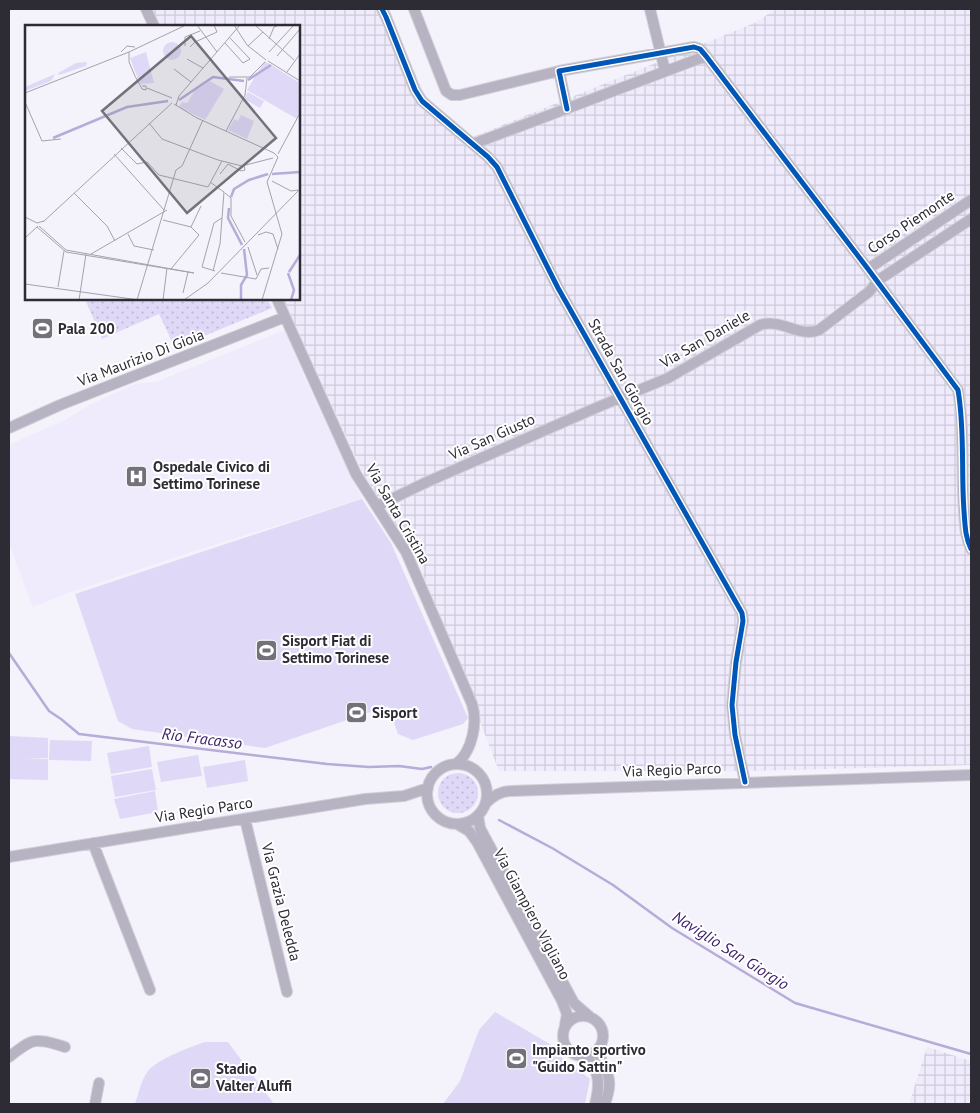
<svg xmlns="http://www.w3.org/2000/svg" width="980" height="1113" viewBox="0 0 980 1113" font-family="'PT Sans',sans-serif">
	<style>
		.built { fill: #efebfc }
		.industrial { fill: url(#industrial-grid) }
		.grass { fill: url(#grass-dots) }
		.green { fill: #e0d8f7 }
		.lines { fill: none; stroke-linecap: round; stroke-linejoin: round }
		.stream { stroke: #b6abd9; stroke-width: 2.5 }
		.minor-casing { stroke: #d1cfd6; stroke-width: 12 }
		.minor { stroke: #b7b3c3; stroke-width: 10 }
		.cycleway-casing { stroke: #fff; stroke-width: 8 }
		.cycleway { stroke: #0057b8; stroke-width: 5 }
		.labels { text-anchor: middle; stroke-width: 4; stroke-linejoin: round; paint-order: stroke }
		.street-label { font-size: 15px; fill: #2d2b34; stroke: #fff }
		.poi-label { font-size: 15px; font-weight: bold; fill: #2d2b34; stroke: #fff; text-anchor: start }
		.water-label { font-size: 16px; font-style: italic; fill: #391d67; stroke: #fff }
		.inset-river { fill: none; stroke: #b6abd9; stroke-width: 2.5 }
		.inset-road { fill: none; stroke: #a4a2ab; stroke-width: 1 }
		.view { fill: #737179; fill-opacity: 0.15; stroke: #737179; stroke-width: 2.5 }
		.inset-edge { fill: none; stroke: #2d2b34; stroke-width: 2.5 }
	</style>
	<defs>
		<pattern id="industrial-grid" width="8" height="8" patternUnits="userSpaceOnUse" patternTransform="scale(1.25)"><rect width="8" height="8" fill="#efebfc"/><path d="M0 4h8M4 0v8" fill="none" stroke="#cdcad9"/></pattern>
		<pattern id="grass-dots" width="8" height="8" patternUnits="userSpaceOnUse" patternTransform="scale(1.25)"><rect width="8" height="8" fill="#e0d8f7"/><path d="M2 2h.1M6 6h.1" fill="none" stroke="#c0bad4" stroke-width="1.8" stroke-linecap="round"/></pattern>
	</defs>
	<rect width="100%" height="100%" fill="#f4f2fa"/>
	<path class="built" d="M285,330l19,46 58,123 -155,48 -139,46 -35,14 -24,-63v-99l58,-26 22,-14 46,-21 21,-2z"/>
	<path class="industrial" d="M151,9h236l39,89 47,39 284,-115 18,-13h196v756l-219,6h-253l-81,-210 -54,-86 -81,-176h16v-273h-140z
		M927,1047l44,14v43h-62z"/>
	<path class="grass" d="M85,299h182l5,9 -97,40 -16,-34 -57,25z
		M438 793a20 20 0 1 1 40 0a20 20 0 1 1-40 0Z"/>
	<path class="green" d="M362,499l29,44 77,175 -5,6 -50,16 -15,-6 -10,-28 -123,42 -133,-19 -14,-8 -43,-127z
		M9,736l39,2v20h-24l24,1v21l-39,-1z
		M50,740l42,1 -1,20 -42,-1z
		M149,746l3,21 -41,7 -4,-21z
		M198,755l4,21 -41,6 -4,-20z
		M245,760l3,21 -41,7 -4,-21z
		M152,769l4,21 -41,7 -4,-21z
		M155,791l3,21 -38,7 -6,-20z
		M495,1012l58,34 13,17 9,4 15,12 -5,25h-142l17,-23 19,-51z
		M205,1042h23l46,62h-139c4,-11 6,-24 13,-33 10,-12 42,-24 57,-29z"/>
	<g class="lines">
		<path class="stream" d="M9,653l40,58 12,8 18,15 248,30 42,3 30,-1 23,3 9,-2
			M499,820l53,28 61,37 59,43 123,75 176,51"/>
		<defs>
			<path id="minor" d="M146,9l8,17
				M382,9l4,8 29,73 7,11 66,56 9,10 61,121 184,325 1,8 -7,41 -4,43 3,30 10,47
				M414,9l32,82 6,4h8l99,-24
				M650,9l15,62
				M567,109l-8,-38 135,-24 6,2 6,7 162,213 90,121c7,40 3,81 6,121 1,13 1,26 7,38
				M473,144l233,-88
				M868,269l103,-69
				M277,299l79,175 50,78 66,152c6,19 0,48 -16,60
				M9,428l51,-23 225,-88
				M377,506l52,-25 169,-74 70,-29 92,-53c21,-7 39,13 59,5l51,-39 7,-10 94,-62
				M427 794a30 30 0 1 1 60 0a30 30 0 1 1-60 0Z
				M486,803c7,-7 15,-12 25,-12l460,-16
				M478,815l2,13 94,175 15,13
				M245,819l42,173
				M457,824l12,7 8,11 85,159 5,13 -2,11
				M93,843l57,147
				M9,857l356,-58 39,-3 24,-8
				M563 1036a20 20 0 1 1 40 0a20 20 0 1 1-40 0Z
				M600,1047c-2,12 5,18 8,28 3,11 0,19 -3,29
				M586,1056c14,16 14,29 9,48
				M9,1057c25,-20 26,-19 56,-10
				M95,1104l4,-21"/>
		</defs>
		<use href="#minor" class="minor-casing"/>
		<use href="#minor" class="minor"/>
		<defs>
			<path id="cycleway" d="M382,9l4,8 29,73 7,11 66,56 9,10 61,121 184,325 1,8 -7,41 -4,43 3,30 10,47
				M567,109l-8,-38 135,-24 6,2 6,7 162,213 90,121c7,40 3,81 6,121 1,13 1,26 7,38"/>
		</defs>
		<use href="#cycleway" class="cycleway-casing"/>
		<use href="#cycleway" class="cycleway"/>
	</g>
	<defs>
		<symbol id="stadium-square" viewBox="-11 -11 22 22"><rect x="-9" y="-9" width="18" height="18" rx="4" fill="#737179" stroke="#fff"/><path d="M0-5a6.5 5 0 1 0 0 10a6.5 5 0 1 0 0-10ZM-3.5-1.8h7v3.6h-7Z" fill="#fff"/></symbol>
		<symbol id="hospital-square" viewBox="-11 -11 22 22"><rect x="-9" y="-9" width="18" height="18" rx="4" fill="#737179" stroke="#fff"/><path d="M-5-5h3v3.5h4V-5h3V5h-3V1.5h-4V5h-3Z" fill="#fff"/></symbol>
	</defs>
	<g fill-rule="evenodd">
		<use href="#stadium-square" x="30" y="316" width="25" height="25"/>
		<use href="#hospital-square" x="124" y="464" width="25" height="25"/>
		<use href="#stadium-square" x="254" y="638" width="25" height="25"/>
		<use href="#stadium-square" x="344" y="700" width="25" height="25"/>
		<use href="#stadium-square" x="504" y="1046" width="25" height="25"/>
		<use href="#stadium-square" x="188" y="1066" width="25" height="25"/>
	</g>
	<g class="labels">
		<g class="street-label">
			<text transform="translate(911 222) rotate(-34)" y="5">Corso Piemonte</text>
			<text transform="translate(705 339) rotate(-30)" y="5">Via San Daniele</text>
			<text transform="translate(141 358) rotate(-21)" y="5">Via Maurizio Di Gioia</text>
			<text transform="translate(621 372) rotate(61)" y="5">Strada San Giorgio</text>
			<text transform="translate(492 437) rotate(-24)" y="5">Via San Giusto</text>
			<text transform="translate(398 514) rotate(60)" y="5">Via Santa Cristina</text>
			<text transform="translate(672 770) rotate(-2)" y="5">Via Regio Parco</text>
			<text transform="translate(204 810) rotate(-9)" y="5">Via Regio Parco</text>
			<text transform="translate(281 902) rotate(76)" y="5">Via Grazia Deledda</text>
			<text transform="translate(532 914) rotate(62)" y="5">Via Giampiero Vigliano</text>
		</g>
		<g class="poi-label">
			<text x="58" y="334">Pala 200</text>
			<text x="153" y="472">Ospedale Civico di<tspan x="153" dy="17">Settimo Torinese</tspan></text>
			<text x="282" y="646">Sisport Fiat di<tspan x="282" dy="17">Settimo Torinese</tspan></text>
			<text x="372" y="718">Sisport</text>
			<text x="532" y="1055">Impianto sportivo<tspan x="532" dy="17">"Guido Sattin"</tspan></text>
			<text x="216" y="1074">Stadio<tspan x="216" dy="17">Valter Aluffi</tspan></text>
		</g>
		<g class="water-label">
			<text transform="translate(202 738) rotate(7)" y="6">Rio Fracasso</text>
			<text transform="translate(731 950) rotate(32)" y="6">Naviglio San Giorgio</text>
		</g>
	</g>
	<g transform="translate(25 25)">
		<rect width="275" height="275" fill="#f4f2fa"/>
		<path d="M62,37l-1,4 -27,9 -1,-2 18,-10zM223,67l16,9 -4,7 -16,-9zM216,90l13,6 -7,18 -19,-9 6,-11 4,2z" fill="#e0d8f7"/>
		<path d="M138 26a9 9 0 1 1 18 0a9 9 0 1 1-18 0ZM121,27l8,31 -14,1 -10,-26zM240,36l35,22v28l-3,8 -50,-29zM30,49l-4,7 -26,10v-4zM185,56l14,8 -19,31 -26,-13 3,-5 5,1 8,-13z" fill="#e0d8f7"/>
		<path class="inset-river" d="M223,55l23,-15M154,75l34,-23 31,4M28,113l74,-31 41,-6M247,149l28,-2M206,172l3,-8 15,-9 19,-6M204,183l-1,10 14,27M264,247l11,-17M263,248l6,17 -3,10M216,275v-15l6,-10 -3,-26"/>
		<path class="inset-road" d="M172,0l20,27M209,0l13,20 19,15M230,0l39,35M244,14l5,-12 5,-2M200,18l18,20 7,-4 -21,-22M160,21v-9l15,-6M223,21l15,-14M165,22l5,-5 22,-10 -3,-7M96,27l6,-6 8,1M104,27v10l6,14 7,13 4,1v-4h-4M244,27l25,-27M252,31l23,-27M162,34l16,9M243,36l32,20M149,44l17,13M262,47l13,-18M204,52h21l15,-15M122,63l25,10M0,68l104,-41 57,-27M0,77l17,39M149,79l23,14 77,35M151,80l3,-9 61,-71M124,98l13,16 56,21 24,6 31,-8M201,106l19,-36 2,-17M17,116l19,-2M96,123l16,16 10,-2 12,13 49,12M89,129l50,56M253,129l22,-41M195,149l8,-10 13,7 4,-1 -1,-4M247,156l19,10 7,-1M185,157l14,10 -4,52 -7,27M183,162l14,-26M49,168l33,33 8,15M200,168l6,5v18l14,26M0,192l12,6 7,-2M138,195l28,7 8,8 -28,34M18,197l129,-119M12,202l29,25 128,21 -128,-23 -27,-24M166,202l10,-21M103,209l6,12 20,4M233,210l8,-3 7,2 5,15M0,213l13,-12M223,222l9,28M66,229l76,-44M190,246l-13,-4 12,-44 8,-5M196,248l35,6 5,-10 8,-1M0,259l114,16M33,262l6,-36M158,268l5,-21M54,275l7,-46M112,275l39,-130 6,-4 21,-46M138,275l4,-32M159,275l24,-17 92,-94M237,275l20,-66 -15,-52 11,-25 -4,-4"/>
		<path class="view" d="M166,11l85,102 -89,75 -85,-102z"/>
		<rect width="275" height="275" class="inset-edge"/>
	</g>
	<rect width="980" height="1113" fill="none" stroke="#2d2b34" stroke-width="20"/>
</svg>
